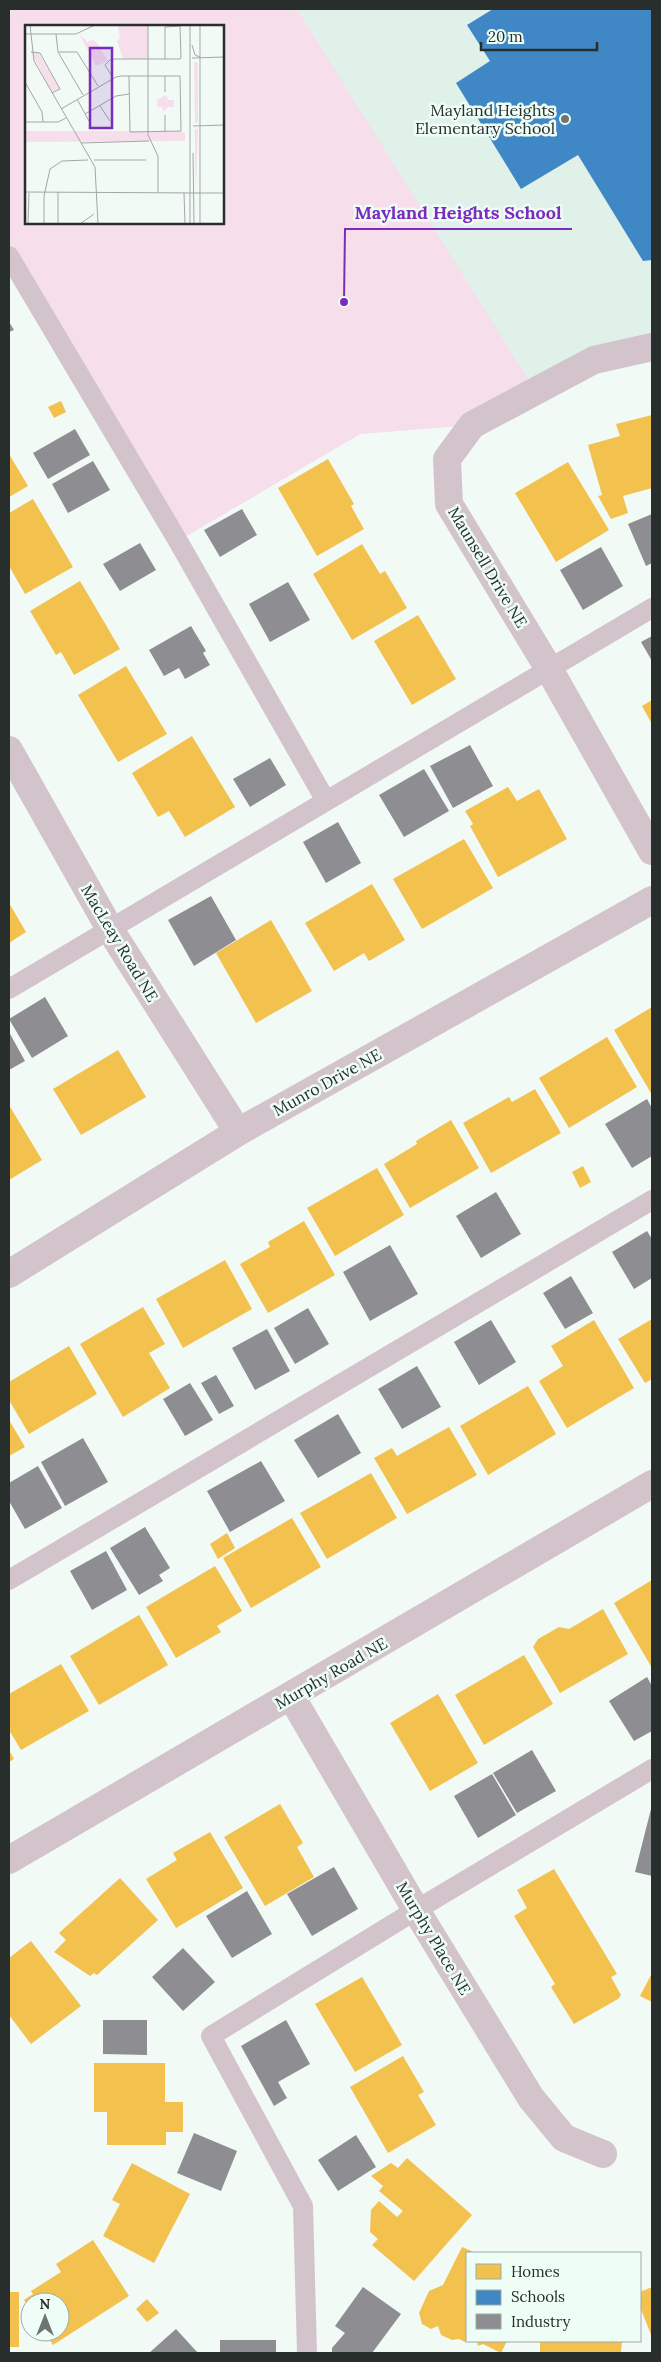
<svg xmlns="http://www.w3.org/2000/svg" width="661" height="2362" viewBox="0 0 661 2362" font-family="Lora,serif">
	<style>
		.built { fill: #e0f1e9; fill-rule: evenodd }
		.green { fill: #f7deeb; fill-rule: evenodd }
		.homes { fill: #f2c14e }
		.schools { fill: #3f88c5 }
		.industry { fill: #8d8d92 }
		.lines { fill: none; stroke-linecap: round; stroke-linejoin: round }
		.lane { stroke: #d3c4cc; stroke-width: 20 }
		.street { stroke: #d3c4cc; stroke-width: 28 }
		.poi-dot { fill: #6f7573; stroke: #eefdf6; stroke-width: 2 }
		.labels { text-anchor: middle; stroke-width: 5; stroke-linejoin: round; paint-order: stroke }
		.poi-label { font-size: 16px; fill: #282e2c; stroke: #eefdf6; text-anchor: end }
		.street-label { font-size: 16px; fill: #282e2c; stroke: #eefdf6 }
		.inset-road { fill: none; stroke: #a1a8a5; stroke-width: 1 }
		.view { fill: #7b2cbf; fill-opacity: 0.15; stroke: #7b2cbf; stroke-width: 2.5 }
		.inset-edge { fill: none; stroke: #282e2c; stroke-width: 2.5 }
		.leader { fill: none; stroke: #7b2cbf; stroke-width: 2 }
		.callout-dot { fill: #7b2cbf; stroke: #eefdf6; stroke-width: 2 }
		.callout-label { font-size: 18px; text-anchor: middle; font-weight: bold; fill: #7b2cbf; stroke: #eefdf6; stroke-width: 5; stroke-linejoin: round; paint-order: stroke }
	</style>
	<rect width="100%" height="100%" fill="#f2faf6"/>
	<path class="built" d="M9,9h643v338l-180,78 -112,9 -182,107 -169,-285zM26,26h196v196h-196z"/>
	<path class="green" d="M9,9h288l239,383 -64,33 -112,9 -182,107 -169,-285zM26,26h196v196h-196z"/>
	<path class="homes" d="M61,401l5,11 -12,6 -6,-11z
		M652,415v73l-29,8 5,17 -17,6 -13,-23 4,-1 -14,-50 32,-9 -4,-12z
		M9,454l19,32 -19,11z
		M328,459l26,45 -3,2 13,23 -47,27 -39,-68z
		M568,462l41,68 -53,32 -41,-69z
		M33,499l40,68 -48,27 -16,-28v-53z
		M362,544l18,30 5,-3 22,37 -55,32 -39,-66z
		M80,581l40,68 -46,26 -13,-23 -5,3 -26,-44z
		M418,615l38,64 -44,26 -38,-64z
		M126,666l41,68 -49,28 -40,-67z
		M652,700v24l-10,-18z
		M192,736l43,71 -50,30 -16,-26 -11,6 -26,-44z
		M508,787l9,14 22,-12 28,50 -69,38 -28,-51 3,-2 -8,-13z
		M464,839l29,49 -71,41 -29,-50z
		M372,884l33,56 -36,21 -5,-8 -30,18 -29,-48z
		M9,903l17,29 -17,11z
		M271,920l41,71 -56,32 -40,-70z
		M652,1007v88l-38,-65z
		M607,1037l30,50 -68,41 -30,-50z
		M118,1050l28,47 -65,38 -28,-46z
		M535,1089l26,44 -70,40 -28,-50 46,-26 3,5z
		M9,1105l33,55 -33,20z
		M451,1120l28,48 -69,40 -26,-44 33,-20 -1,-3z
		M583,1166l8,16 -11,6 -8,-16z
		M377,1168l27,47 -69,41 -28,-48z
		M304,1221l31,54 -67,38 -28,-49 30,-17 -2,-5z
		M225,1260l27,49 -69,39 -27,-49z
		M143,1307l22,37 -16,9 21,35 -47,29 -43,-73z
		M652,1319v60l-7,4 -27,-44z
		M594,1320l40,68 -67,40 -28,-47 24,-15 -12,-20z
		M69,1346l28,48 -68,40 -20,-34v-18z
		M528,1386l28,48 -68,41 -28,-49z
		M9,1420l16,27 -16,9z
		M449,1427l28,48 -70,39 -33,-56 18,-10 5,8z
		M371,1473l26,45 -70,41 -27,-46z
		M292,1518l29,49 -70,41 -28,-50z
		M227,1533l8,15 -17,11 -8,-15z
		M215,1566l27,45 -25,15 4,6 -45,26 -30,-51z
		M652,1580v88l-38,-65z
		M603,1609l25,45 -68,39 -27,-46 5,-8 21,-12 10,2z
		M139,1615l29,50 -69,40 -29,-49z
		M524,1655l29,49 -69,41 -29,-50z
		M61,1664l28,47 -68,39 -12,-20v-36z
		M438,1694l40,69 -48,28 -40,-68z
		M9,1750l5,9 -5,3z
		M280,1804l23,39 -6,4 17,30 -49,29 -41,-69z
		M210,1832l33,56 -67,40 -30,-49 31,-19 -4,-7z
		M554,1869l63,105 -6,3 10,18 -3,4 -44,25 -23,-37 4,-3 -41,-68 13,-8 -10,-18z
		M120,1878l38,42 -61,55 -3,-2 -4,3 -36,-24 12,-12 -7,-7z
		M31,1941l50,65 -50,38 -22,-29v-57z
		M652,1973v29l-12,-6z
		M362,1977l40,68 -47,27 -40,-68z
		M403,2056l21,36 -6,3 18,30 -48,28 -38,-66z
		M94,2063h71v39h18v30h-17v13h-59v-33h-13z
		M407,2158l65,57 -58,66 -42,-36 6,-6 -8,-7 1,-22 8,-9 18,16 6,-6 -24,-20 4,-5 -12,-10 20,-13 7,5z
		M132,2163l58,31 -36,69 -51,-27 17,-32 -8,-4z
		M93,2240l36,56 -76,49 -8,-13h15v-30h-30v7l-6,-9 9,-6 -2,-3 30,-19 -5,-8z
		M462,2247l14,6h-9v88l-2,1 -6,-3 -7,1 -11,-5 -3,-9 -7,3 -9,-5 -3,-11 10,-22 14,-6z
		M652,2287v50l-12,-30v-15z
		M9,2292h10v55h-10z
		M147,2299l12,14 -12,9 -11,-13z
		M477,2341h30l-6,12 -18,-9 -5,2z
		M540,2341h82l-1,12h-81z"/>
	<path class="schools" d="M493,9h159v251l-9,1 -65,-106 -57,34 -65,-106 34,-22 -23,-36z"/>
	<path class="industry" d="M9,322l5,8 -5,2z
		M75,429l15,26 -42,24 -15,-26z
		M93,461l17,29 -42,23 -16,-29z
		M242,509l15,26 -37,22 -16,-27z
		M652,514v49l-6,3 -18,-42z
		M140,543l16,27 -36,21 -17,-27z
		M601,547l22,39 -40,24 -23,-40z
		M288,582l22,38 -40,22 -21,-38z
		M191,626l15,25 -3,2 7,12 -25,14 -6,-11 -15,8 -15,-26z
		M652,636v25l-11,-19z
		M470,745l23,41 -40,22 -23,-42z
		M270,758l16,27 -36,22 -17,-28z
		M424,769l25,42 -45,26 -25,-42z
		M338,822l23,41 -35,20 -23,-41z
		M211,896l25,44 -42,26 -26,-46z
		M45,997l23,39 -36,22 -23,-39z
		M9,1032l16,29 -16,9z
		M647,1099l5,9v48l-20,12 -27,-44z
		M496,1192l25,42 -40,24 -25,-42z
		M647,1231l5,8v39l-18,11 -22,-37z
		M390,1245l28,49 -48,27 -27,-49z
		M571,1276l22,37 -28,16 -22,-36z
		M308,1308l21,36 -34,20 -21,-36z
		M491,1320l25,42 -37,23 -25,-43z
		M267,1329l23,42 -35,19 -23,-42z
		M417,1366l24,41 -39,22 -24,-40z
		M216,1375l18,31 -15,8 -18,-31z
		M190,1383l23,37 -28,16 -22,-37z
		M338,1414l23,39 -43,25 -24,-38z
		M83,1438l25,44 -43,24 -24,-44z
		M261,1461l24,40 -55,31 -23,-41z
		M38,1466l24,42 -37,21 -16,-28v-18z
		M145,1527l25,41 -11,7 4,6 -24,14 -29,-47z
		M106,1551l21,39 -35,20 -22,-39z
		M647,1677l5,9v45l-18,10 -25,-40z
		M532,1750l24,41 -39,22 -24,-40z
		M492,1774l24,41 -38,23 -24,-42z
		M652,1805v71l-17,-4z
		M334,1867l24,42 -46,27 -25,-42z
		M247,1891l25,43 -40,24 -26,-42z
		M183,1948l32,34 -32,29 -31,-34z
		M103,2020h44v35l-44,-1z
		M286,2020l24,44 -32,18 9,16 -13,8 -33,-60z
		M194,2133l43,18 -16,40 -44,-18z
		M356,2135l20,32 -38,24 -20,-31z
		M363,2287l38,27 -29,39h-40v-5l13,-15 -10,-7z
		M176,2329l22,24h-49z
		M220,2340h56v13h-56z"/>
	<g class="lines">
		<path class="lane" d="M9,256l169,285 148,260
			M9,989l643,-381
			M9,1580l643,-380
			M307,2353l-4,-147 -92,-170 205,-126 236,-141"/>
		<path class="street" d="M652,347l-58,13 -122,65 -25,34 2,45 100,165 103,182
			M9,750l102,181 127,201
			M9,1274l229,-142 414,-232
			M291,1696l125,214 115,188 33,40 39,16
			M9,1860l643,-376"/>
	</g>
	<circle class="poi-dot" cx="565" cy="119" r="5"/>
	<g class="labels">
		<g class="poi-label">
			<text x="555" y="116">Mayland Heights<tspan x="555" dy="18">Elementary School</tspan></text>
		</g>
		<g class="street-label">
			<text transform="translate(488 567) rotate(59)" y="6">Maunsell Drive NE</text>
			<text transform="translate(120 943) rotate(59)" y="6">MacLeay Road NE</text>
			<text transform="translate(327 1082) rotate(-29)" y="6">Munro Drive NE</text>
			<text transform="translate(331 1673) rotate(-30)" y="6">Murphy Road NE</text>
			<text transform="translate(434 1938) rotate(59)" y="6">Murphy Place NE</text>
		</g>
	</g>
	<g transform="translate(25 25)">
		<rect width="199" height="199" fill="#f2faf6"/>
		<path d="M93,0h30v34h-25l-6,-19 3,-1zM54,8l8,9 6,-2 4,3 11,18 -12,5zM6,27h7l22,37 -8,4zM172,34l1,4v59l-3,1 -1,-62 4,2zM141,70l2,5h6v7h-6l-4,5 -2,-5h-5v-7zM170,104h3l-2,62 -1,-27zM0,106h156l4,2v8l-160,1z" fill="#f7deeb"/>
		<path class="inset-road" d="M5,0l4,36 61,106 3,57M123,0v110l10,21v36M165,0v199M175,0v199M0,9h51l19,-9M31,9l2,18 25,43M167,20l3,10 5,2M6,27l9,1 20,36 -8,4M34,27h18l21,34M167,33l32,-1M88,53l-8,-13 5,-5 5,-1h65l1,-1 -1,-32 -15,1v32M0,57l17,30 1,10M140,67v-16M52,74l12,22M75,81l10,15M36,84l55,-32 5,-1h59l1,55 -51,1 -1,-56M60,89l31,-18 13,-2M0,97h33l8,-4M168,101l31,-1M140,106v-16M56,118l68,-2M168,128l1,71M69,135h52M0,167l175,1M159,168l1,31M174,168h25M3,199l1,-31M19,199v-28l6,-27 12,-8 26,-1M33,199v-32M55,199l14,-10"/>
		<path class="view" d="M65,23h22v80h-22z"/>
		<rect width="199" height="199" class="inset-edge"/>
	</g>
	<path class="leader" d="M344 302L345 229H572"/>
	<circle class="callout-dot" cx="344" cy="302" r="5"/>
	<g class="callout-label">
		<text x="458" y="219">Mayland Heights School</text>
	</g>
	<rect width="661" height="2362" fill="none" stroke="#282e2c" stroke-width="20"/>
	<rect x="466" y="2252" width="175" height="90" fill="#eefdf6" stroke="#9faaa5"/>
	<rect x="476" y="2264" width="25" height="15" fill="#f2c14e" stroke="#9faaa5"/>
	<text x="511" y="2277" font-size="15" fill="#282e2c">Homes</text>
	<rect x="476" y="2290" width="25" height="15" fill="#3f88c5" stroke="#9faaa5"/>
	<text x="511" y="2302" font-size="15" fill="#282e2c">Schools</text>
	<rect x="476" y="2314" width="25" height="15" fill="#8d8d92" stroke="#9faaa5"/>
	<text x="511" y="2327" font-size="15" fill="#282e2c">Industry</text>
	<g transform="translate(45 2317)"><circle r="24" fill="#eefdf6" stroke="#9faaa5"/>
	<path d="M0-4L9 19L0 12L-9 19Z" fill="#6f7573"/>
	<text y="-8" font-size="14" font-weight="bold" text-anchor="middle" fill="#282e2c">N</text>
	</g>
	<path d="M481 42v8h116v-8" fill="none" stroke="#282e2c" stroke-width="2.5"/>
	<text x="488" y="42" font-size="15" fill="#282e2c" stroke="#eefdf6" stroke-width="4" paint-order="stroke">20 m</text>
</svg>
